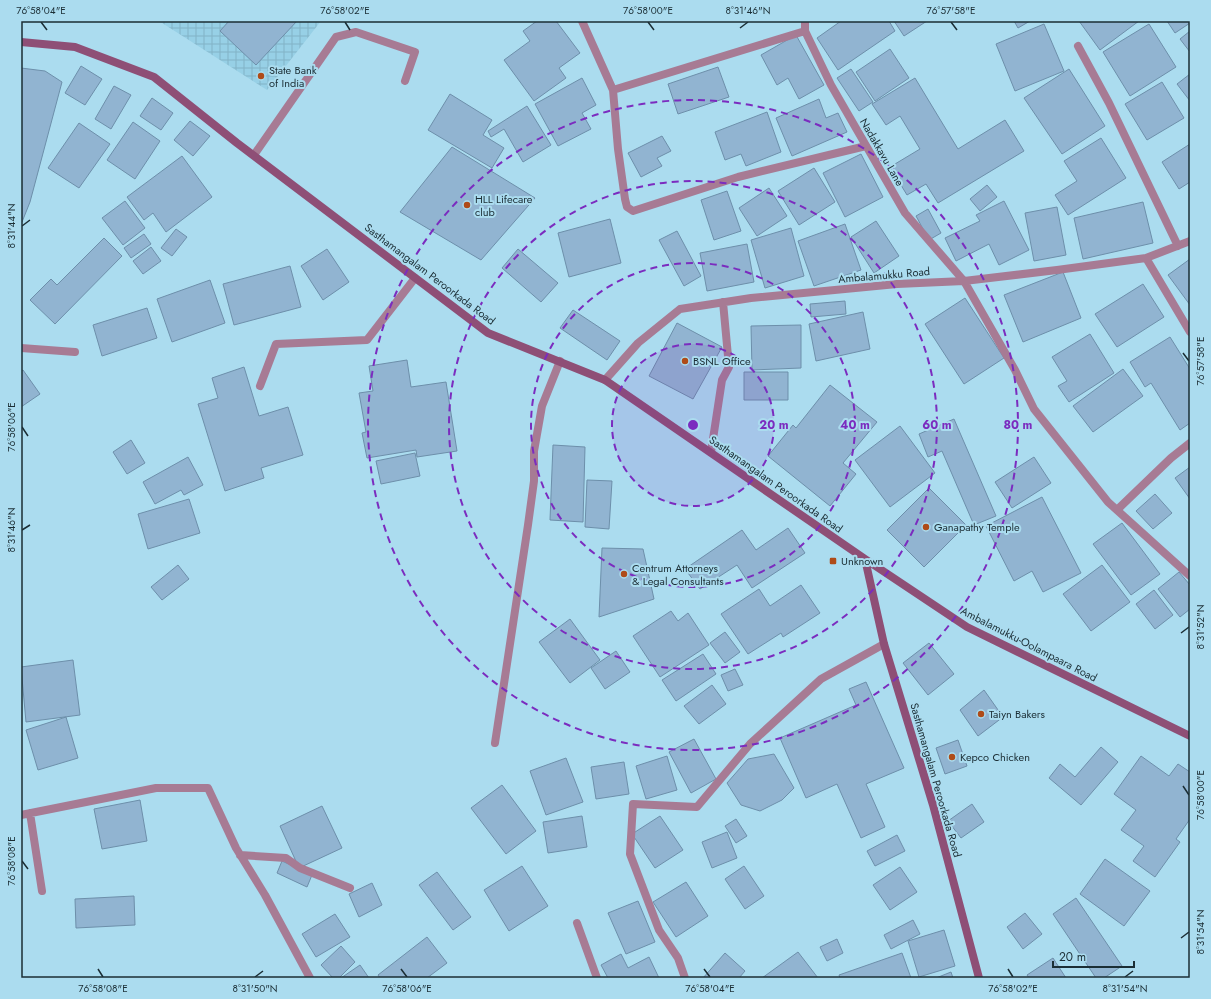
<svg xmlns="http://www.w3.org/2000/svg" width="1211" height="999" viewBox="0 0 1211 999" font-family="Jost,sans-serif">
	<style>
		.industrial { fill: url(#industrial-grid) }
		.building { fill: #91b4d1; stroke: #6d8faa }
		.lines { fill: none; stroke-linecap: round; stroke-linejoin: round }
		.street { stroke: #a77b94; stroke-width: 8 }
		.secondary { stroke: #8e4f76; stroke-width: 8 }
		.ticks { fill: none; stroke: #1b2e35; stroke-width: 1.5 }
		.ring { fill: none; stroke: #7b2cbf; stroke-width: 2; stroke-dasharray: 7 5 }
		.poi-dot { fill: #af4b18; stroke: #abdcef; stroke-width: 1.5 }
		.labels { text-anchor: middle; stroke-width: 4; stroke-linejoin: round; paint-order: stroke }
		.poi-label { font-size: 11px; fill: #1b2e35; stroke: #abdcef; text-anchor: start }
		.street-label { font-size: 11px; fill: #1b2e35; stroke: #abdcef }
		.centre { fill: #7b2cbf; stroke: #abdcef; stroke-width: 2 }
		.ring-label { font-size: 12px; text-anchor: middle; font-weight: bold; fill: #7b2cbf; stroke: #abdcef; stroke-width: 4; stroke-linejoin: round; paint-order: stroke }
		.neatline { fill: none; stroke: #1b2e35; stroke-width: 1.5 }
		.ticks-label { font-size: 10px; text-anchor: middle; fill: #1b2e35 }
	</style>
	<defs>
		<pattern id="industrial-grid" width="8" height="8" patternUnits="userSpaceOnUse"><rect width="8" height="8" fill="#97d0e6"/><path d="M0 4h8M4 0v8" fill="none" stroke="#82b3c6"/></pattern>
	</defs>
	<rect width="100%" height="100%" fill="#abdcef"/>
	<path class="industrial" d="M159,21h162l-54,69z"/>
	<path class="building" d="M229,21h68l-41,44 -36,-34z
		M537,21h19l24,32 -21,15 7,10 -32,23 -30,-41 26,-19 -7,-10z
		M841,21h48l6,10 -57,39 -21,-32z
		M894,21h33l-23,15z
		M1014,21h16l-12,7z
		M1079,21h60l-39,29z
		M1167,21h23v2l-15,10z
		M1044,24l20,47 -49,20 -19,-47z
		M1149,24l27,43 -46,29 -27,-44z
		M1190,31v21l-10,-13z
		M796,35l28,50 -25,14 -11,-21 -11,7 -16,-30z
		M890,49l19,29 -34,23 -19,-29z
		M81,66l21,13 -17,26 -20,-12z
		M718,67l11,30 -51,17 -10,-30z
		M21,68l24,3 17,11 -32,120 -8,20z
		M851,69l22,33 -14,9 -22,-33z
		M1069,69l36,57 -43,28 -38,-56z
		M1190,74v27l-13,-17z
		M582,78l14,27 -14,8 9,16 -33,17 -23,-42z
		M915,78l43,71 47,-29 19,31 -86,52 -12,-19 -19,11 -17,-28 30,-18 -20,-33 -14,9 -14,-21z
		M1162,82l22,36 -37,22 -22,-36z
		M114,86l17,9 -20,34 -16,-10z
		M450,94l42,26 -9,15 21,13 -12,20 -64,-38z
		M152,98l21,15 -12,17 -21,-14z
		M819,99l7,19 12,-5 9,19 -55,24 -16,-38z
		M527,106l24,39 -28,17 -19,-33 -13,8 -3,-6z
		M767,112l14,40 -35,14 -5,-12 -16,6 -10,-28z
		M190,121l20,15 -17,20 -19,-16z
		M133,122l27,19 -25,38 -28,-19z
		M79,123l31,21 -31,44 -31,-20z
		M662,136l9,15 -14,7 5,8 -21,11 -13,-24z
		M1101,138l25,40 -58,37 -13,-20 22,-14 -13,-20z
		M1190,144v38l-11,7 -17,-27z
		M452,147l83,51 -54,62 -81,-48z
		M861,154l22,43 -38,20 -22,-44z
		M182,156l30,41 -46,35 -13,-19 -9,7 -17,-23z
		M814,168l21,34 -36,23 -21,-34z
		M987,185l10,12 -17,14 -10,-12z
		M769,188l18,28 -30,20 -18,-28z
		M727,191l14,40 -27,9 -13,-40z
		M125,201l20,27 -22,17 -21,-27z
		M1004,201l25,49 -30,15 -10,-21 -33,17 -11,-23 35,-17 -4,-6z
		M1143,202l10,41 -70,16 -9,-41z
		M1057,207l9,48 -32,6 -9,-48z
		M928,209l13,24 -12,7 -13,-24z
		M610,219l11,44 -52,14 -11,-44z
		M876,221l23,35 -25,17 -23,-36z
		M845,224l16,46 -47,16 -16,-45z
		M791,228l13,48 -39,12 -14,-48z
		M176,229l11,8 -15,19 -11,-8z
		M677,231l24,45 -17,10 -25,-46z
		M144,234l7,10 -20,14 -7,-10z
		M104,238l18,18 -67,68 -25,-24 21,-21 6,6z
		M747,244l7,38 -47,9 -7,-38z
		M151,247l10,14 -18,13 -10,-13z
		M327,249l22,33 -26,18 -22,-34z
		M518,249l40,34 -17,19 -39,-34z
		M1190,259v46l-22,-30z
		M290,266l11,41 -67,18 -11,-41z
		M1063,272l18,46 -58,24 -19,-47z
		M210,280l15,43 -53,19 -15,-43z
		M1143,284l21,33 -47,30 -22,-33z
		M965,298l39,60 -40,26 -39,-60z
		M845,301l1,13 -35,3 -1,-13z
		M147,308l10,30 -55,18 -9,-31z
		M573,310l47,31 -13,19 -47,-32z
		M863,312l7,37 -54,12 -7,-37z
		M677,323l45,24 -29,52 -44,-23z
		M801,325v43l-49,2 -1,-44z
		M1090,334l24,39 -45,29 -11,-16 9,-5 -15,-24z
		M1170,337l20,32v54l-10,7 -29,-47 -6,4 -15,-25z
		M407,360l4,27 35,-5 11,69 -40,6 -1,-7 -49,8 -5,-25 4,-1 -7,-39 14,-2 -4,-25z
		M244,367l15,49 29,-9 15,48 -42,13 3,10 -39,13 -27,-87 20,-6 -6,-20z
		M1123,369l20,27 -50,36 -20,-26z
		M23,370l17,24 -19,13v-36z
		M744,372h44v28h-44z
		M830,385l47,37 -34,41 13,11 -26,32 -62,-50 25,-31 3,3z
		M954,419l42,97 -22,9 -32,-74 -14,6 -9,-23z
		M900,426l35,47 -45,34 -35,-47z
		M131,440l14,23 -18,11 -14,-22z
		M553,445l32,2 -2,75 -33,-2z
		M415,453l5,23 -39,8 -5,-23z
		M188,457l15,28 -19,10 -3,-5 -26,14 -12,-22z
		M1034,457l17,26 -39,25 -17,-26z
		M1190,467v32l-15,-21z
		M587,480l25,1 -3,48 -24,-2z
		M929,488l37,37 -42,42 -37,-37z
		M1155,494l17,19 -19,16 -17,-18z
		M1042,497l39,76 -38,19 -11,-21 -18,10 -28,-55z
		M189,499l11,34 -52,16 -10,-35z
		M1122,523l38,51 -29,21 -38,-51z
		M788,528l17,25 -53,35 -15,-23 -37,24 -15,-20 57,-39 14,20z
		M602,548l41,1 11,50 -55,18z
		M178,565l11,14 -27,21 -11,-13z
		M1102,565l28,37 -39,29 -28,-37z
		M1179,572l11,13v24l-10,8 -22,-28z
		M801,585l19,28 -37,24 -2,-4 -33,21 -27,-40 38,-25 11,17z
		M1154,590l19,25 -18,14 -19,-25z
		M671,611l7,10 10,-8 21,32 -49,32 -27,-41z
		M570,619l30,41 -30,23 -31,-41z
		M725,632l15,20 -15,11 -15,-20z
		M929,643l25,31 -26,21 -25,-32z
		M616,651l14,21 -25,17 -14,-21z
		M703,654l13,20 -40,27 -14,-21z
		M73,660l7,55 -54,7 -5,-55z
		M735,669l8,16 -15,6 -7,-16z
		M866,682l38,86 -38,16 19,43 -24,11 -24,-54 -31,14 -26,-60 76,-33 -7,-16z
		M712,685l14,19 -27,20 -15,-18z
		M984,690l19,27 -25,19 -18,-26z
		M66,717l12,41 -40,12 -12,-40z
		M694,739l22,40 -25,14 -22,-41z
		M958,740l9,26 -22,8 -9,-26z
		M1101,747l17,15 -37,43 -32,-27 11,-14 15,13z
		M774,754l20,34 -12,12 -22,11 -19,-6 -14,-22 21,-24z
		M667,756l10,34 -31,9 -10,-33z
		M1141,756l28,20 9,-12 12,8v47l-14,20 4,3 -25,35 -22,-16 11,-15 -23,-16 15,-20 -22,-16z
		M566,758l17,44 -37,13 -16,-44z
		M624,762l5,32 -33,5 -5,-32z
		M502,785l34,46 -30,23 -35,-46z
		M140,800l7,41 -45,8 -8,-40z
		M972,804l12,18 -23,16 -13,-17z
		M322,806l20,42 -43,20 -19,-42z
		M582,816l5,31 -39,6 -5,-31z
		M660,816l23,34 -28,18 -23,-34z
		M736,819l11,17 -11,7 -11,-17z
		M727,832l10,26 -25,10 -10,-26z
		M897,835l8,16 -30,15 -8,-15z
		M1105,859l45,32 -26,35 -44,-32z
		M282,861l30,14 -5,12 -30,-14z
		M522,866l26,40 -39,25 -25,-41z
		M744,866l20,30 -19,13 -20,-30z
		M900,867l17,25 -27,18 -17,-25z
		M437,872l34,45 -18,13 -34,-45z
		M686,882l22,34 -32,21 -23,-35z
		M372,883l10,22 -23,12 -10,-23z
		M134,896l1,29 -59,3 -1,-29z
		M1076,898l46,68 -18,12h-8l-43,-64z
		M638,901l17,41 -29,12 -18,-41z
		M1025,913l17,21 -19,15 -16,-22z
		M335,914l15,23 -34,20 -14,-23z
		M913,920l7,14 -29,15 -7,-14z
		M944,930l11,36 -36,11 -11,-36z
		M427,937l20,26 -20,15h-47l-2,-3z
		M837,939l6,14 -16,8 -7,-14z
		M341,946l14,16 -16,16h-6l-12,-13z
		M798,952l20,26h-56z
		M725,953l20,18 -6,7h-36z
		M902,953l9,25h-71l-1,-3z
		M621,954l7,14 21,-11 10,21h-51l-7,-13z
		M1053,958l13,20h-37l-2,-3z
		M360,965l9,13h-28z
		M951,972l2,6h-17z"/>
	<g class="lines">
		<path class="street" d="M582,21l31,69 192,-59
			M805,21v10l26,54 74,128 59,68 51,89 19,39 74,93 82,74
			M1078,46l31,57 69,143
			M613,90l5,59 7,50 2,8 6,4 105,-34 128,-31
			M254,155l82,-118 20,-5 59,20 -10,29
			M1146,258l44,74
			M21,348l54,4
			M605,380l33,-37 42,-34 71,-11 146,-14 67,-3 93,-11 89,-12 44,-17
			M260,386l16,-42 91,-4 48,-62
			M711,452l11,-72 7,-13 -6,-65
			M1117,510l54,-52 19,-15
			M495,743l33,-218 6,-44v-30l8,-45 18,-45
			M30,813l12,78
			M21,815l135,-27h52l28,60 29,47 45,83
			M240,855l46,3 14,10 50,20
			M577,923l20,55
			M685,978l-7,-20 -19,-28 -29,-76 3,-50 64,3 53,-63 71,-65 63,-35"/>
		<path class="secondary" d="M21,42l54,5 79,30 83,66 251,190 117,47 260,179 19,85 49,161 46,173
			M865,559l102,68 223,109"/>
	</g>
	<path class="ticks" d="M41,22l6,8M345,22l5,8M648,22l6,8M951,22l6,8M740,28l8,-6M22,226l8,-6M1183,353l6,8M22,427l6,9M22,530l8,-5M1181,633l8,-6M1183,786l6,9M22,861l6,8M1181,938l8,-6M98,969l5,8M401,969l6,8M704,969l6,8M1008,969l5,8M255,977l8,-6M1125,977l8,-6"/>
	<circle cx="693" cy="425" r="81" fill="#7b2cbf" fill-opacity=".12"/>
	<g class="ring">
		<circle cx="693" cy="425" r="81"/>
		<circle cx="693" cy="425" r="162"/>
		<circle cx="693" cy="425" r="244"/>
		<circle cx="693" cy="425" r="325"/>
	</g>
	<g class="poi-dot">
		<circle cx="261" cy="76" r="4"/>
		<circle cx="467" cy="205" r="4"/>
		<circle cx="685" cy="361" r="4"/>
		<circle cx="926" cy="527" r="4"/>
		<rect x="829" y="557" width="8" height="8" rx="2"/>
		<circle cx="624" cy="574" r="4"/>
		<circle cx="981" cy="714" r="4"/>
		<circle cx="952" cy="757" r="4"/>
	</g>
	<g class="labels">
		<g class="poi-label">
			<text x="269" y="74">State Bank<tspan x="269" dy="13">of India</tspan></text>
			<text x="475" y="203">HLL Lifecare<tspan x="475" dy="13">club</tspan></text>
			<text x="693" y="365">BSNL Office</text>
			<text x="934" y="531">Ganapathy Temple</text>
			<text x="841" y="565">Unknown</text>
			<text x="632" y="572">Centrum Attorneys<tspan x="632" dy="13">&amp; Legal Consultants</tspan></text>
			<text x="989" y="718">Taiyn Bakers</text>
			<text x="960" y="761">Kepco Chicken</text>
		</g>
		<g class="street-label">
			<text transform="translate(882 152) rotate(60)" y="4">Nadakkavu Lane</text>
			<text transform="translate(430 274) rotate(37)" y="4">Sasthamangalam Peroorkada Road</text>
			<text transform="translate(884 275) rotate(-5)" y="4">Ambalamukku Road</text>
			<text transform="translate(776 484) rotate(35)" y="4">Sasthamangalam Peroorkada Road</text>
			<text transform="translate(1029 644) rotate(27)" y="4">Ambalamukku-Oolampaara Road</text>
			<text transform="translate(936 780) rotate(74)" y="4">Sasthamangalam Peroorkada Road</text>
		</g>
	</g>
	<circle cx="693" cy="425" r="6" class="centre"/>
	<g class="ring-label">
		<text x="774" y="429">20 m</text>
		<text x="855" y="429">40 m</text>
		<text x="937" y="429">60 m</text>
		<text x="1018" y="429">80 m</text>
	</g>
	<rect width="1211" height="999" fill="none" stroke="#abdcef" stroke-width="44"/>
	<path d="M1053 961v6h81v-6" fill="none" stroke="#1b2e35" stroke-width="2"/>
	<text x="1059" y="961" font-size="12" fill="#1b2e35" stroke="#abdcef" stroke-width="3" paint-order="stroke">20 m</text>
	<rect x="22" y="22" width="1167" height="955" class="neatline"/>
	<g class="ticks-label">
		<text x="41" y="14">76°58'04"E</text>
		<text x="345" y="14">76°58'02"E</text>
		<text x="648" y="14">76°58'00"E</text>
		<text x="748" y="14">8°31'46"N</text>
		<text x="951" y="14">76°57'58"E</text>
		<text transform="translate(11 226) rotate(-90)" y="4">8°31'44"N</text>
		<text transform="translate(1200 361) rotate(-90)" y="4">76°57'58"E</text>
		<text transform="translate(11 427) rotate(-90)" y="4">76°58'06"E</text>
		<text transform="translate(11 530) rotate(-90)" y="4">8°31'46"N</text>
		<text transform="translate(1200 627) rotate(-90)" y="4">8°31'52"N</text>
		<text transform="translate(1200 795) rotate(-90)" y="4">76°58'00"E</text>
		<text transform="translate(11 861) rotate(-90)" y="4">76°58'08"E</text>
		<text transform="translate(1200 932) rotate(-90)" y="4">8°31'54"N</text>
		<text x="103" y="992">76°58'08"E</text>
		<text x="255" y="992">8°31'50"N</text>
		<text x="407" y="992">76°58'06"E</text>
		<text x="710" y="992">76°58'04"E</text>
		<text x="1013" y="992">76°58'02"E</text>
		<text x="1125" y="992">8°31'54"N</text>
	</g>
</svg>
